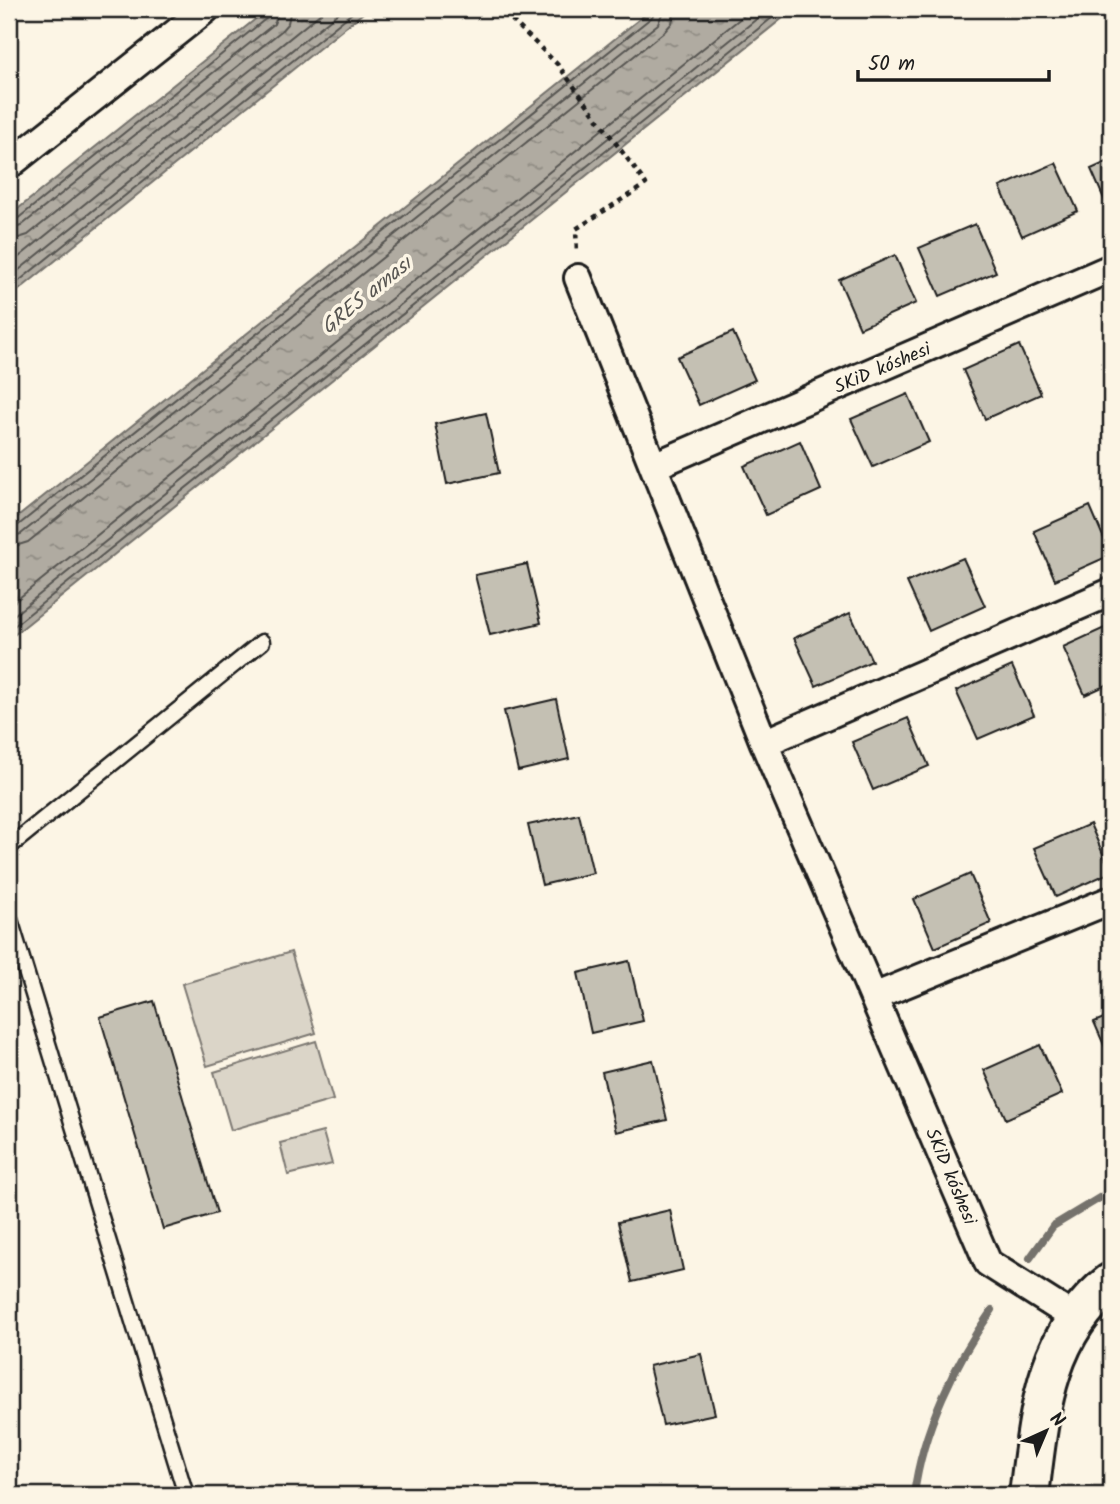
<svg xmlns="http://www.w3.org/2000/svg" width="1120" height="1504" viewBox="0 0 1120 1504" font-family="Kalam,sans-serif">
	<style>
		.green { fill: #dbd5c8; stroke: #7c7872; stroke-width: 2 }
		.water { fill: url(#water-ripples); stroke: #75726c; stroke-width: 2 }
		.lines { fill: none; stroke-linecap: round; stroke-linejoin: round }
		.shore { stroke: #575551; stroke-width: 2 }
		.stream { stroke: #75726c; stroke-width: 8 }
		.building { fill: #c4c0b3; stroke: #1c1c1c; stroke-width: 2 }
		.lane-casing { stroke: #1c1c1c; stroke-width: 19 }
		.street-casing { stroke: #1c1c1c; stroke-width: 32 }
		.primary-casing { stroke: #1c1c1c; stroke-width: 44 }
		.path { stroke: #1c1c1c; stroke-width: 4.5; stroke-dasharray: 5 5; stroke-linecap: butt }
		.lane { stroke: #fcf5e5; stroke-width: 14 }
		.street { stroke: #fcf5e5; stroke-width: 26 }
		.primary { stroke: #fcf5e5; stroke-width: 38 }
		.labels { text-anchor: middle; stroke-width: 7; stroke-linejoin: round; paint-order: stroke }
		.street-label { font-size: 19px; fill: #1c1c1c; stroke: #fcf5e5 }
		.water-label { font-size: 21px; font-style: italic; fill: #575551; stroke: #fcf5e5 }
	</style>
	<defs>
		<pattern id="water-ripples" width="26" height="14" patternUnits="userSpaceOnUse" patternTransform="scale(1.75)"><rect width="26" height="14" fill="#b0aba1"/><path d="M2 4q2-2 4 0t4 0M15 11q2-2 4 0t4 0" fill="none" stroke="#8e8a82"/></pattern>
	</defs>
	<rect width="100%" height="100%" fill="#fcf5e5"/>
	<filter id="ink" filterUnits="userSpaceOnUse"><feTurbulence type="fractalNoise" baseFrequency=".0143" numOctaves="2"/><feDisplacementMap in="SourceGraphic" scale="14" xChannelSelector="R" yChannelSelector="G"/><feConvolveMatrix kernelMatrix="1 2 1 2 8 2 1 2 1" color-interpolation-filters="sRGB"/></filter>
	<g filter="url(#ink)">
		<path class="green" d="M291,952l25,81 -109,33 -25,-82z
			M316,1041l17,59 -102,30 -17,-58z
			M323,1132l9,32 -44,11 -8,-32z"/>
		<path class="water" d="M268,9h100l-359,289v-82z
			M652,9h142l-785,630v-115z"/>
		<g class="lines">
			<path class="shore" d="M9,221l7,-1 252,-203 4,-8
				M9,230l12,-4 253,-202 6,-15
				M9,241l19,-6 252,-203 8,-9 3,-14
				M9,265l317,-256
				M9,278l334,-269
				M9,289l348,-280
				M9,529l7,-2 636,-510 4,-8
				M9,537l12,-3 637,-510 6,-15
				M9,548l19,-6 636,-510 8,-9 3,-14
				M9,606l743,-597
				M9,619l760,-610
				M9,630l774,-621"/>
			<path class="stream" d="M1030,1258l23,-32 58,-35
				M914,1495c8,-64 41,-133 78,-185"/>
		</g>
		<path class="building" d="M1111,160v55l-20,-46z
			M1056,163l22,48 -56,25 -22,-49z
			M975,224l21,48 -56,24 -21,-48z
			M895,255l21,48 -56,25 -21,-48z
			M733,332l22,48 -56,25 -22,-48z
			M1019,345l22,49 -56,25 -22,-49z
			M908,394l21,48 -56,25 -22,-48z
			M486,413l13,60 -52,11 -12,-60z
			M800,441l21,49 -55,25 -22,-49z
			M1090,506l21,49 -56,25 -21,-49z
			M963,558l22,48 -56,25 -22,-49z
			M527,564l14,59 -51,12 -15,-60z
			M850,613l22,48 -56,25 -22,-48z
			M1111,625v58l-26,12 -22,-48z
			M1012,666l22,49 -56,24 -22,-48z
			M556,699l13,60 -51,12 -14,-60z
			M908,718l21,48 -56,24 -21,-48z
			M579,814l14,59 -51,12 -14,-60z
			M1090,824l21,48 -55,25 -22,-49z
			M970,874l21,49 -56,25 -21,-49z
			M629,961l14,60 -52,12 -13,-60z
			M154,1001l63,212 -54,16 -63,-212z
			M1111,1015v46l-17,-39z
			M1040,1045l22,49 -56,25 -22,-49z
			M653,1060l14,60 -51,12 -14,-60z
			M670,1210l13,60 -51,12 -14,-60z
			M701,1354l14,60 -52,11 -14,-59z"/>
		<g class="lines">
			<defs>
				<path id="lane" d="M9,847l253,-205
					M9,916l177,579"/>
				<path id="street" d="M9,165l197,-156
					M578,278l186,465 224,520 87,55
					M654,466l457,-198
					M764,743l347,-151
					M876,996l235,-96"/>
				<path id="primary" d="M1029,1495c10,-78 15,-160 82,-212"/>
			</defs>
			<use href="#lane" class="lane-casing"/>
			<use href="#street" class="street-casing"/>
			<use href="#primary" class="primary-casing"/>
			<path class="path" d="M512,20l46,45 88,119 -70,45 1,24"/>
			<use href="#lane" class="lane"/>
			<use href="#street" class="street"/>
			<use href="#primary" class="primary"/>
		</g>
	</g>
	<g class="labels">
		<g class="street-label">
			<text transform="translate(882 367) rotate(-23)" y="7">SKiD kóshesi</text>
			<text transform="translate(952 1176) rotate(67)" y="7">SKiD kóshesi</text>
		</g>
		<g class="water-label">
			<text transform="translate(366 295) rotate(-39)" y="7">GRES arnası</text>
		</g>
	</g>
	<rect width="1120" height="1504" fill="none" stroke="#fcf5e5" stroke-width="35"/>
	<rect x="18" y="18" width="1085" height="1469" fill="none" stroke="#1c1c1c" stroke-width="2.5" filter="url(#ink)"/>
	<g transform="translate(1046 1431) rotate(44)" stroke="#fcf5e5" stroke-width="5" paint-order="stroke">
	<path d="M0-5L12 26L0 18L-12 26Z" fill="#1c1c1c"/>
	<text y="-10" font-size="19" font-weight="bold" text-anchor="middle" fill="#1c1c1c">N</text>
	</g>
	<path d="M858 70v10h191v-10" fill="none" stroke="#1c1c1c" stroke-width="3.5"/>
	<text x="868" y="70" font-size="21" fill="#1c1c1c" stroke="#fcf5e5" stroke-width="5" paint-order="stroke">50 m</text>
</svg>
